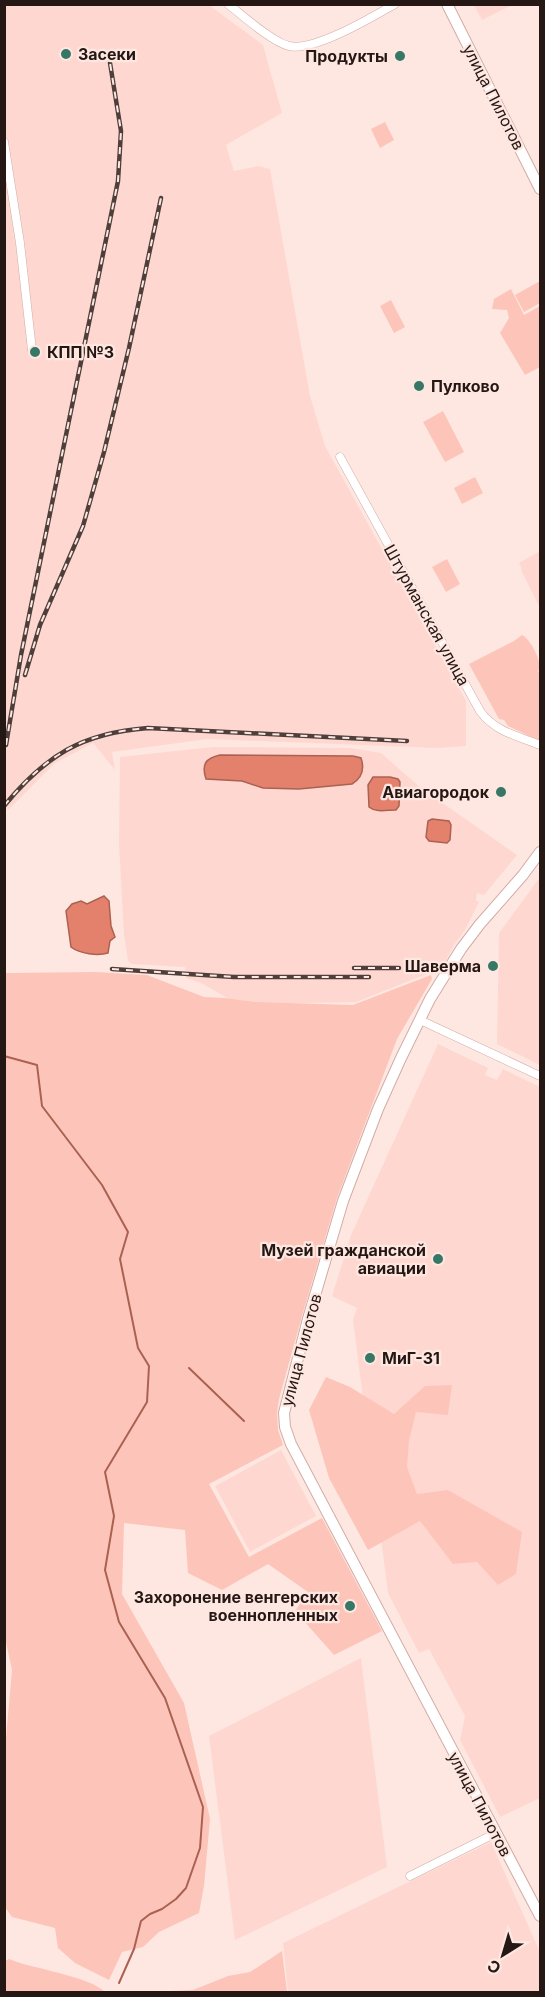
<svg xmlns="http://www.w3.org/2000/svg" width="545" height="1997" viewBox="0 0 545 1997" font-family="Inter,sans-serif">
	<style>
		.built { fill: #fed8d0 }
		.green { fill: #fdc5b9 }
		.water { fill: #e4816c; stroke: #ab6152; stroke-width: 1.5 }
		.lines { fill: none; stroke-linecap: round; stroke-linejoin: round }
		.stream { stroke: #ab6152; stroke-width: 2 }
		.street-casing { stroke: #d2aca4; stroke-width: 9 }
		.secondary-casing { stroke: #d2aca4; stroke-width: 12 }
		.street { stroke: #fff; stroke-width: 8 }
		.secondary { stroke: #fff; stroke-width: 10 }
		.rail-casing { stroke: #4e3f3b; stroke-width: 4.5 }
		.rail { stroke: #fee7e1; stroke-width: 2; stroke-dasharray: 7; stroke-linecap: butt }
		.poi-dot { fill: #377766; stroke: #fee7e1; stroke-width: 2 }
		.labels { text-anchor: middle; stroke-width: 4.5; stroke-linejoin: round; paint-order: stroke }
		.poi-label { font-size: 16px; font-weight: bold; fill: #251714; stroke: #fee7e1; text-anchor: end }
		.street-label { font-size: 16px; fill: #251714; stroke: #fee7e1 }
	</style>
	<rect width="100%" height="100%" fill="#fee7e1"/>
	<path class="built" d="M4,5h205l54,40 19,68 -56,32 8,26 24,-5 12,3 40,227 15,50 141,255v45l-28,2 -230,-9 -96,13 3,18 -22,-27 -38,20 -47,47 -3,-4z
		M474,5h38l-30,15z
		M540,551v57l-19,-38 1,-1 -3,-6z
		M212,747l139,1 30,5 40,35 96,67 -33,40 -7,-2 -1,7 3,2 -14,28 -11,15 -12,23 -86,34 -102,2 -25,-5 -28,-16 -15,-5 -1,-11 -53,-3 -4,-3 -4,-26 -5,-91 1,-87z
		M540,877v188l-43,-21 2,-111z
		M438,1044l50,24 -3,7 12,5 6,-11 37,18v711l-40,19 -40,-77 5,-24 -36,-67 -10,4 -31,-60 -35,-273 4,-12 -25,-12 19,-61z
		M281,1450l35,66 -66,36 -35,-66z
		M361,1658l26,209 -152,73 -26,-204z
		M491,1842l49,110v40h-252l-5,-49z"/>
	<path class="green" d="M385,122l9,18 -14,8 -9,-19z
		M540,281v22l-16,9 -9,-17z
		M511,289l13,26 16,-9v61l-15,8 -25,-42 9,-15 -2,-8 -15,-1 2,-10z
		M391,300l14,27 -11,6 -14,-27z
		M443,411l21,41 -19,10 -22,-40z
		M475,477l8,16 -21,11 -8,-16z
		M447,559l13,25 -14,8 -14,-25z
		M522,635c9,5 18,23 18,34l-2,1 2,5v66l-32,-15 -4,-6 -5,-1 -30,-55 45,-23z
		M95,972l52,3 57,22 21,1 30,4 98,3 78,-30 1,4 -35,60 -60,159 -35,118 -23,83 -2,14 1,17 5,15 -74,39 40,73 73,-39 60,113 -48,24 -39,-44 13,-19 -40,-28 -46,26 -34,-17 -3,-43 -61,-7 -2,71 62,109 26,116 -6,67 -5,27 -40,19 -16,15 -21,5 -13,28 -34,-17 -17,-15 -3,-20 -43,-11 -8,-11v-146l8,-90 -8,-37 1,-660z
		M326,1377l24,10 44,27 31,-28 27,-1 -4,30 -32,-3 -7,29 -2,26 10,27 31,-4 74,42 -6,42 -18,11 -21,-23 -24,2 -33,-43 -52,29 -39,-72 -20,-68z
		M282,1951l5,41h-140l46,-2 35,-14 22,-4z
		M9,1959c24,10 80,17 96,33h-100v-31z"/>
	<path class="water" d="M220,755l133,1 8,2c4,12 1,20 -9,26l-53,5 -36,-1 -21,-7 -36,-2c-5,-15 0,-21 14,-24z
		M373,777h17l8,2 2,3 -1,24 -3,4c-9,0 -20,3 -27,-3l-1,-22z
		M432,819l17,2 2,4 -1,15 -3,3 -18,-2 -3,-4 2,-16z
		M104,896l5,5 2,25 4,11 -5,4 -2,12c-10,3 -28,1 -37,-6l-5,-36 6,-7 9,-3 6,3z"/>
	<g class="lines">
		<path class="stream" d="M4,1056l33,9 5,41 60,79 26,47 -8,27 18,89 11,18 -2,36 -42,70 9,44 -9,54 14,52 46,76 38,109 -3,41 -14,40 -10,11 -14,10 -12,5 -9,7 -7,28 -15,34
			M189,1368l55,53"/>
		<defs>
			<path id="street" d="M228,4c14,11 44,38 61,42 25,6 83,-29 106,-42
				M4,142l16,101 12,107
				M340,457l140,254c15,21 38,25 60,34
				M420,1020l120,56
				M410,1876l86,-43"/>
			<path id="secondary" d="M447,4l93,185
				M540,852l-17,23 -43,49 -19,25 -31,50 -29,59 -23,51 -35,92 -35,118 -24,94 1,14 6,17 249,472"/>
		</defs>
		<use href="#street" class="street-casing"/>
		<use href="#secondary" class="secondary-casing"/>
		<use href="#street" class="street"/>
		<use href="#secondary" class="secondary"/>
		<defs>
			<path id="rail" d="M25,675l15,-50 43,-99 21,-74 25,-104 32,-150
				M6,745l15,-90 97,-474 3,-50 -11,-68
				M4,806c42,-51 78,-73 144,-78l259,13
				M354,968h45
				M112,969l122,8h135"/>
		</defs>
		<use href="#rail" class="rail-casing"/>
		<use href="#rail" class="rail"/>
	</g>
	<g class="poi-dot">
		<circle cx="66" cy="54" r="6"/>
		<circle cx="400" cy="56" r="6"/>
		<circle cx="35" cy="352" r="6"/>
		<circle cx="419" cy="386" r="6"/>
		<circle cx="501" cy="792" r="6"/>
		<circle cx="493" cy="966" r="6"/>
		<circle cx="438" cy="1259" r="6"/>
		<circle cx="370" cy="1358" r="6"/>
		<circle cx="350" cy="1606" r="6"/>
	</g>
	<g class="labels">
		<g class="poi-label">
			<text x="78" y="60" text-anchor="start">Засеки</text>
			<text x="388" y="62">Продукты</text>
			<text x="47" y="358" text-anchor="start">КПП №3</text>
			<text x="431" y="392" text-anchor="start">Пулково</text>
			<text x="489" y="798">Авиагородок</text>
			<text x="481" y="972">Шаверма</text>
			<text x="426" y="1256">Музей гражданской<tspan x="426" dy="18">авиации</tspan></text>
			<text x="382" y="1364" text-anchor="start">МиГ-31</text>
			<text x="338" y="1603">Захоронение венгерских<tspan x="338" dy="18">военнопленных</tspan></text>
		</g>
		<g class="street-label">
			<text transform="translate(494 97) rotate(63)" y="6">улица Пилотов</text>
			<text transform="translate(427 615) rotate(61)" y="6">Штурманская улица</text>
			<text transform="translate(301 1350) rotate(-75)" y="6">улица Пилотов</text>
			<text transform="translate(480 1804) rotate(62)" y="6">улица Пилотов</text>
		</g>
	</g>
	<rect width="545" height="1997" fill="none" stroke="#251714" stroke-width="12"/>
	<g transform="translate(503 1955) rotate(217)" stroke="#fee7e1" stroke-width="4.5" paint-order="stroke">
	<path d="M0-4.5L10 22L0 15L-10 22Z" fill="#251714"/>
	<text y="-9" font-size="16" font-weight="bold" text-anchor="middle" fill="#251714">С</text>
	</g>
</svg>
